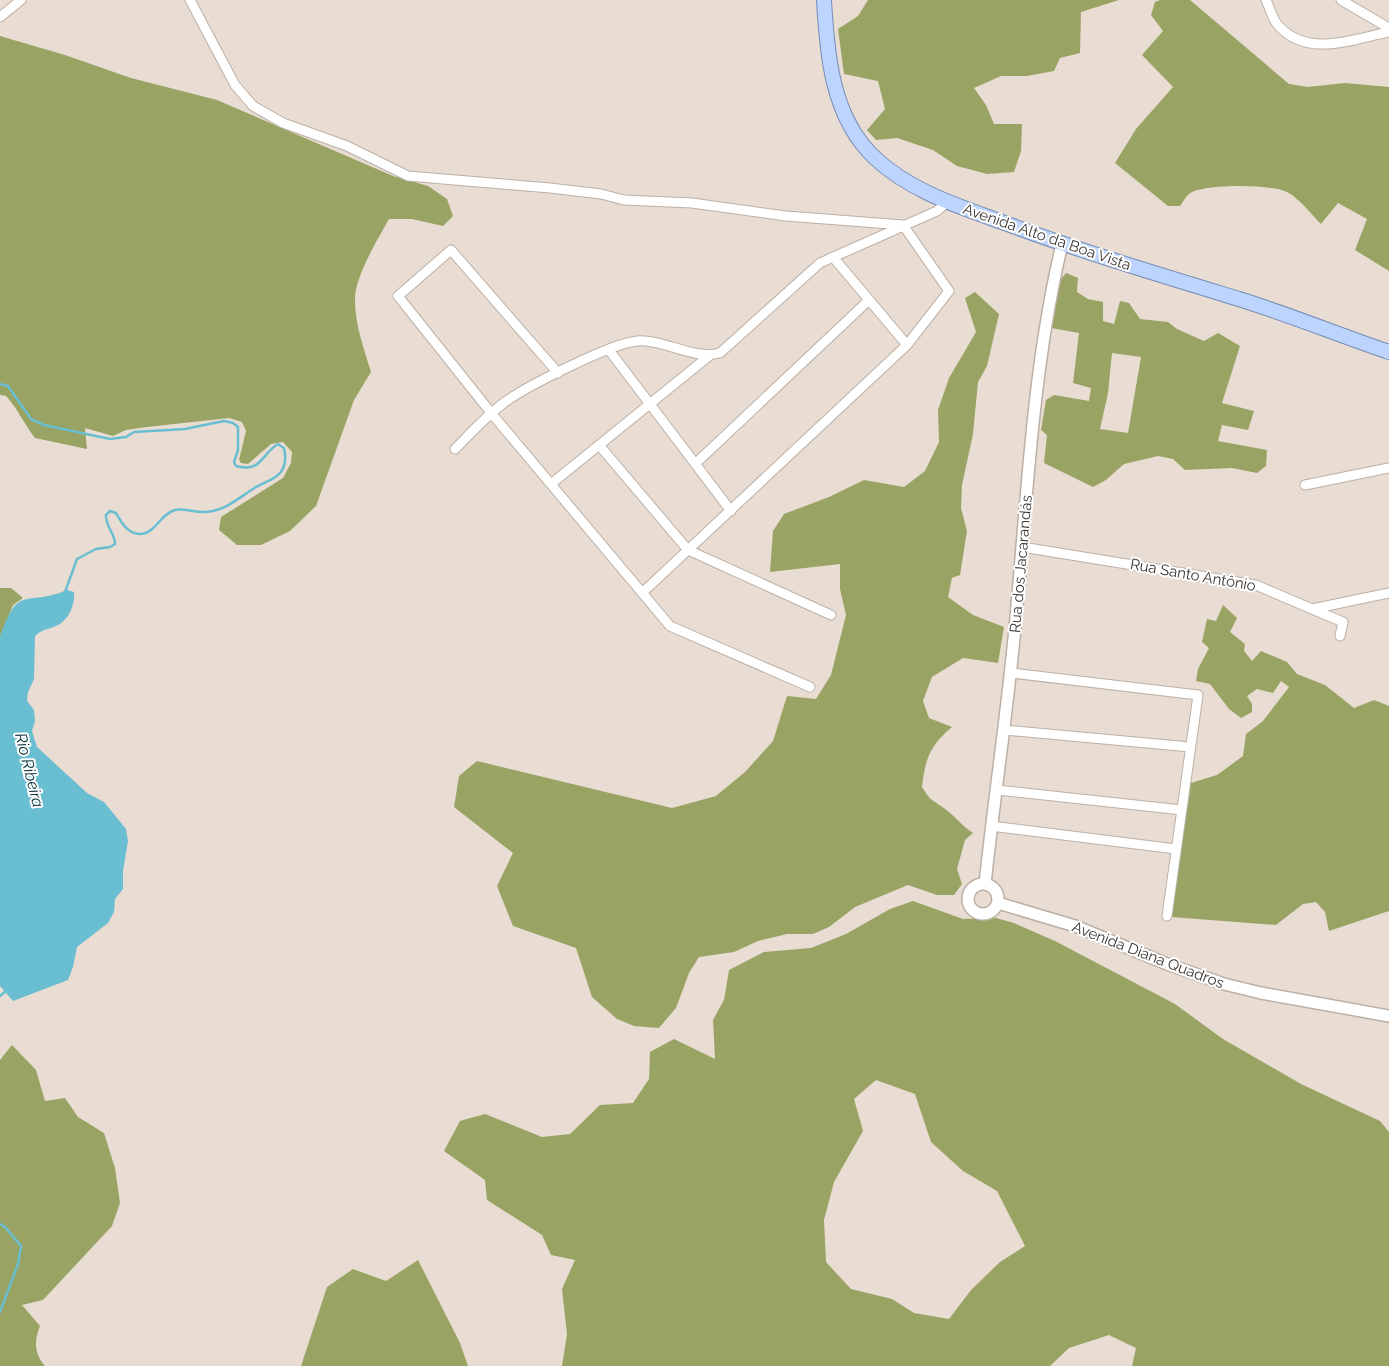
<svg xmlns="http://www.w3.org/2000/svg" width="1389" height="1366" viewBox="0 0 1389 1366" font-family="Raleway,sans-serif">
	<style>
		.forest { fill: #99a464; fill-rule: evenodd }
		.water { fill: #69bed1 }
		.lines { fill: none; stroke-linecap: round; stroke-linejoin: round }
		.stream { stroke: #69bed1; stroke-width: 2.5 }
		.minor-casing { stroke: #bcb0a6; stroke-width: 11 }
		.tertiary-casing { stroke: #bcb0a6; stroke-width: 14 }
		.primary-casing { stroke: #738bb7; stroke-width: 16 }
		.minor { stroke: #fff; stroke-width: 9 }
		.tertiary { stroke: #fff; stroke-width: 11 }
		.primary { stroke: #bdd5fe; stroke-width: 14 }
		.labels { text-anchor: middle; stroke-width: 4; stroke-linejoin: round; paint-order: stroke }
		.street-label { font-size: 15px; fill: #3b3632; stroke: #fff }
		.water-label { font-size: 16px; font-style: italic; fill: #09343c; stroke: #fff }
	</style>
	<rect width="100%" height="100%" fill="#e9dcd2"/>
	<path class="forest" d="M868,0h251l-38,12 -1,41 -20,5 -6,13 -27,5h-26l-27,12 12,17 8,19h28l-1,27 -7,21 -27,2 -30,-8 -24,-16 -36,-12 -21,2 -9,-10 18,-21 -7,-28 -34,-7 -6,-45 20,-13z
		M1160,0h30l99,84 19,3 37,-4 44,4v184l-34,-21 12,-31 -29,-16 -17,21c-10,-10 -22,-26 -34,-32 -17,-8 -78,-8 -95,0 -5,2 -9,10 -12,14h-12l-53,-43 21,-34 37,-42 -31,-32 21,-24 -12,-16 4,-13z
		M0,36l65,19 66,23 86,22 176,76 35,10 19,13 6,17 -10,10 -31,-7h-23c-11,20 -35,59 -34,81 0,25 9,49 16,72l-17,28 -38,106 -26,25 -29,14h-24l-18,-15 2,-13 62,-39 8,-15 1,-11 -9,-10 -12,2 -23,20 -7,-1 -2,-3 7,-29 -4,-9 -13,-4 -82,9 -21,3 -13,6 -28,-8 2,21 -52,-11c-11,-14 -17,-29 -29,-42l-6,-1z
		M1066,273l12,5 -1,14 11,7 15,3v19l11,3 6,-23 9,2 11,16 28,3 9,7 27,12 14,-8 22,13 -18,57 32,8 -6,19 -26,-5 -4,16 49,9 -1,16 -9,7 -25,-5 -47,2 -12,-11 -15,-3 -34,8 -18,16 -13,7 -49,-24 3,-28 -6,-5 5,-30 8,-5 35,6 2,-13 -18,-5 6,-50 -28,-5 10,-49zM1112,353l29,4 -13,76 -28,-4 8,-36z
		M975,292l24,22 -12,52 -9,16 -5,52 -11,51 -1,23 6,23 -7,44 -8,3 -4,19 25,18 31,12 -6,36 -35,-5 -31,19 -9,24 6,17 23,9c-22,18 -27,33 -30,60 9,15 10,12 23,22 10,7 17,17 28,24l-8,7 -8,29 5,15 -8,11h-17l-29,-10 -53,22 -26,20 -16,7h-26l-29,7 -24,11 -35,5 -10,16 -13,35 -17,20 -25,-2 -17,-7 -25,-22 -16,-49 -63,-22 -16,-40 16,-33 -59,-46 5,-31 18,-15 195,47 44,-12 29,-24 28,-31 14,-45 29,3 15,-24 15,-60 -6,-26v-25l-70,8 3,-41 11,-17 45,-17 35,-17 40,7 21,-16 14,-29 -1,-32 11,-32 27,-46 -11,-34z
		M0,588h11l12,10 -10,7 -13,32z
		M1223,605l14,13 -7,14 15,12 -1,7 8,10 9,-10 26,11 10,12 28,11 29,23 20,-8 15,6v205l-60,20 -4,-19 -9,-10 -13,2 -27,21 -105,-8 20,-134 26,-8 26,-19 3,-22 17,-13 26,-34 -8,-6 -8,12 -16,-4 -10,7 5,8v8l-11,6 -12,-9 -19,-25 -14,-3 2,-12 11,-21 -7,-6 5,-23 9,2z
		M913,901l50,18 33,-1 18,5 41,18 120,63 48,35 78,45 79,37 9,11v234h-257l4,-18 -27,-13 -40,13 -19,18h-488l5,-32 -5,-45 13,-29 -24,-5 -9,-20 -55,-35 -2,-20 -41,-29 16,-30 25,-7 57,23 28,-3 30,-29 33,-2 16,-24 1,-27 24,-13 41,20 -2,-39 11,-20 5,-30 35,-18 47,-4 35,-14 44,-25zM876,1080l39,14 16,48 32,29 34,20 28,55 -25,16 -29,28 -22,29 -35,-6 -22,-14 -41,-10 -25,-27 -2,-42 10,-38 29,-51 -9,-32z
		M12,1045l24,25 9,31 20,-3 13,19 26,16 11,35 5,35 -8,23 -69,74 -21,5 18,21c-6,15 -6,27 5,40h-45v-306z
		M418,1260l42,83 8,23h-167l26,-79 26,-18 33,12z"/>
	<path class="water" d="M67,590l7,2c1,12 -4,25 -14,32 -8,5 -17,4 -25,12l-1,43 -6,13 -1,9 7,9 1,11 -3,10 5,16 50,46 17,9 22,27 2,12 -5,30v18l-8,10 -1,13 -6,11 -31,24 -4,20 -5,13 -55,21 -13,-15v-349c19,-55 24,-29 67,-47z"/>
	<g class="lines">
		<path class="stream" d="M0,384l8,2 23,33 13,6 66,14 16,-2 8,-5 51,-3 39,-8 9,2 5,4v23l-4,12 2,4c26,7 25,-12 42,-22l6,4c2,9 2,18 -4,25 -7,8 -19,10 -27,16 -16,10 -28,22 -48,23 -9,1 -21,-4 -30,-2 -15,4 -19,23 -34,24 -13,1 -20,-12 -25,-21l-6,-2 -4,4c-1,11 9,18 9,29l-5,3 -14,2 -19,10 -12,33
			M0,996l7,-6
			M0,1224l5,3 16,19 -3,18 -18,48"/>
		<defs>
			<path id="minor" d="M190,0l45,85 18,21 30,17 64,23 61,30 142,12 51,6 23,6 68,3 94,13 117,9 46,66 -42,54 -265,248
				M1266,0c4,8 6,18 11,24 29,35 76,15 112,8
				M1341,0l48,28
				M0,17l21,-17
				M833,257l74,88
				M609,350l122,161
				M558,373l-107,-123 -53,46 94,118 178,212 140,61
				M599,445l89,105 143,65
				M455,449c16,-16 32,-34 50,-47 22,-16 107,-59 132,-61 28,-2 55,19 83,12l100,-90 117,-52 10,-9
				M695,464l174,-164
				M551,484l158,-128
				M1305,485l84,-17
				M1022,547l234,38 56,24 77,-16
				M1312,609l31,13 -3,14
				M1011,673l187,22 -31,221
				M1004,730l186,17
				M997,790l185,20
				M991,826l185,23"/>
			<path id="tertiary" d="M968 899a15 15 0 1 1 30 0a15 15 0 1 1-30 0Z
				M985,884c9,-85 22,-170 30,-256 12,-128 17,-258 47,-384
				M998,903l77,23 92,38 57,20 37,9 128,23"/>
			<path id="primary" d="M824,0c3,55 8,118 51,158 35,33 83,48 127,64 78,29 158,53 237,77 51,16 100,36 150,53"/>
		</defs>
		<use href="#minor" class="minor-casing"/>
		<use href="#tertiary" class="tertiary-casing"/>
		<use href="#primary" class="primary-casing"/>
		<use href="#minor" class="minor"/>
		<use href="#tertiary" class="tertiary"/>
		<use href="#primary" class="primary"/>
	</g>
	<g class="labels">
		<g class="street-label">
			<text transform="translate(1047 237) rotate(19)" y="5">Avenida Alto da Boa Vista</text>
			<text transform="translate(1021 564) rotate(-85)" y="5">Rua dos Jacarandás</text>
			<text transform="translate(1193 575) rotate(10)" y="5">Rua Santo Antônio</text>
			<text transform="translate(1148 955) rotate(21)" y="5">Avenida Diana Quadros</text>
		</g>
		<g class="water-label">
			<text transform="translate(30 770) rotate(76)" y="6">Rio Ribeira</text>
		</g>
	</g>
</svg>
